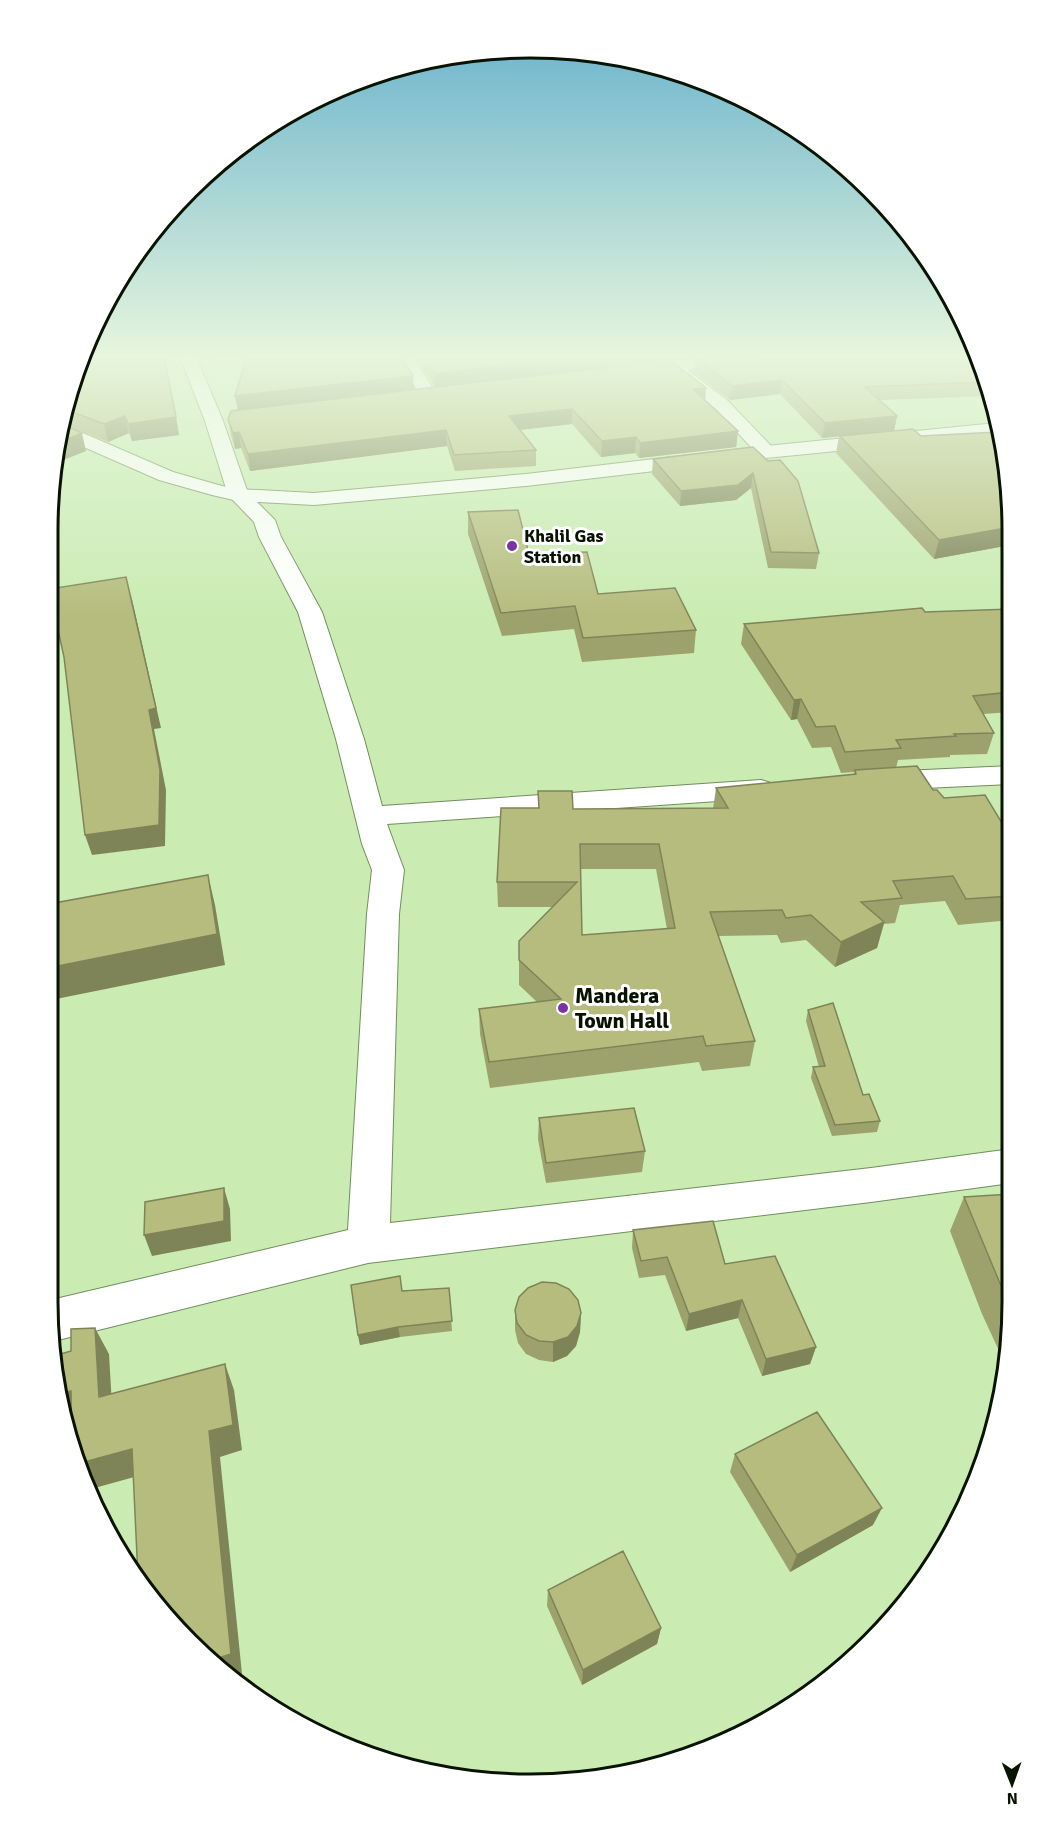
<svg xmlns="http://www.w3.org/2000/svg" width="1060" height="1832" viewBox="0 0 1060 1832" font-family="Signika,sans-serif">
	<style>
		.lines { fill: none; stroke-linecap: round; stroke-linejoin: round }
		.minor-casing { stroke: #708e5b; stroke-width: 2 }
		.highway-casing { stroke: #708e5b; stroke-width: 2 }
		.minor { fill: #fff; fill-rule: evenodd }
		.highway { fill: #fff; fill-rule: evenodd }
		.wall { fill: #9da26c; fill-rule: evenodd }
		.shaded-wall { fill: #7f8458 }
		.building { fill: #b6bc7e; stroke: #7f8458; stroke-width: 1.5; fill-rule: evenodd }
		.poi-dot { fill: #7e31a3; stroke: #fff; stroke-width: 2 }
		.labels { text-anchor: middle; stroke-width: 6; stroke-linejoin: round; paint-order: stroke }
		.far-poi-label { font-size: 18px; font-weight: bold; fill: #091302; stroke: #fff; text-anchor: start }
		.poi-label { font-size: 22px; font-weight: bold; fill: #091302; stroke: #fff; text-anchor: start }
		.rim { fill: none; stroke: #091302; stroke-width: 3 }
	</style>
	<rect width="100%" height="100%" fill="#caecb3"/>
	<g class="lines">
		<defs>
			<path id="minor" d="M180,357h16l27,64 25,72 27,27 6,17 41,75 42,127 18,67 379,-26 10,3 5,6 -5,6 -10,3 -374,26 17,46 -5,44 -9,309 481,-55 140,-19v34l-140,19 -503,61 -314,78 -6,-39 3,-2 297,-70 19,-316 5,-44 -10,-26 -26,-105 -38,-127 -39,-75 -5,-15 -26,-27 -23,-74z
				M397,357h16l24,37 -3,4h-12z
				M708,357h53l-8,5 -65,8 40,31 45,47 3,4 -3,4h-14l-43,-47 -46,-37 -37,4 -6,-1 -2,-4 2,-4 6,-1z
				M1011,766v18l-130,6 -10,-3 -5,-6 5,-6 10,-3z"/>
			<path id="highway" d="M996,423l1,12 -231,23 -240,28 -212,19 -76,-4 -26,-6 -53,-15 -98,-43 2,-11 6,1 104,45 49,14 16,3 76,4 212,-19 240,-28z"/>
		</defs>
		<use href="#minor" class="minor-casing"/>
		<use href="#highway" class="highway-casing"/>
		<use href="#minor" class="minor"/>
		<use href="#highway" class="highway"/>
	</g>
	<path class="wall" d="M164,357l15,78 -47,6 -3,-8 -21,9 -44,-18 9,-49z
		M348,357h54l12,33 21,-3 -19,-30h272l-124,15 141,29 33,30 -2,16 -97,11 -4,-5 -34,4 -29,-33 -52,6 16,20v16l-81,5 -8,-25 -197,25 -9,-23 -6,1 -4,-14 -3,-16 10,-9 -3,-14 38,-36 76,-2z
		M695,358l292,17 4,21 -112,4 18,16 -3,14 27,6 90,62v48h-6l-71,13 -98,-106 3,-17 -17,2 -42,-44 -50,6 -36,-28z
		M753,447l66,106 -3,16 -48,-1 -17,-80 -15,12 -56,6 -28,-32 1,-15z
		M468,512l61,42 69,40 98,36 -2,23 -112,9 -8,-33 -72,7 -34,-102z
		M1011,609v103l-28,2 11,19 -7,21 -37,1v2l-52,3 -2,8 48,30 61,30 6,-1v93l-53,5 -13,-24 -45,4 -5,18 -11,1 -7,24 -42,19 -29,-27 -25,3 -4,-8 -59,1 37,105 -5,25 -48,5 -3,-9 -209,26 -10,-54 -1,-25 58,-7 -18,-17v-44l33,-34h-54l-1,-25 41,-74v-17l35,18h140l3,-21 138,-13v-3l-13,1 -10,-26 -19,1 -15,-29 -6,1 -50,-76 3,-20 181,-12zM580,869h76l11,60 -85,6z
		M808,1010l72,111 -3,11 -45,4 -21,-58 2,-11h6l-13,-46z
		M539,1118l106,33 -3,21 -96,11 -8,-44z
		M1009,1179h2v155l-4,18 -7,1 -18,-39 -32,-83 14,-34 37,-2z
		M633,1230l92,34 91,83 -6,17 -48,12 -24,-58 -52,13 -21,-56 -26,3 -7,-30z
		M449,1288l3,43 -52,6 -40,8 -2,-10 44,-44z
		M515,1310l66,3 -1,19 -4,14 -9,10 -14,6 -14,-2 -13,-6 -8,-11 -3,-13z
		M735,1454l138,71 -83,47 -60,-100z
		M548,1590l113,38 -4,16 -75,41 -35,-79z"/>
	<path class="shaded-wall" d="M199,357h24l-24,2z
		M574,357h114l-253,31 -1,-14z
		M963,357h15l3,7z
		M413,376l1,14 -176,21 -3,-15z
		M782,380l-2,14 -50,6 2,-14z
		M706,388l-1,15 -12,-14z
		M572,409v15l-63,7v-15z
		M125,416l4,17 -21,9 -4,-18z
		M897,416l-3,15 -72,7 3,-15z
		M176,417l3,18 -47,6 -4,-17z
		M446,430l1,16 -197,25 -2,-17z
		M738,431l-2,16 -97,11 1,-15z
		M239,432l2,16 -6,1 -2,-16z
		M82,433l4,18 -30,12 4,-21z
		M636,437l-1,16 -34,4 1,-16z
		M753,473l-2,15 -15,12 -56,6 1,-15z
		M1010,527l-5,19 -71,13 5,-19z
		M131,595l30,133 -7,1 12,61 -1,56 -73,9 -7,-20 64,-125z
		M801,699l-4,20 -6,1 3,-20z
		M208,875l7,30 10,60 -174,35 -3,-6v-26z
		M884,922l-7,26 -42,19 6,-25z
		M224,1188l6,21 1,32 -79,15 -8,-21z
		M742,1300l-4,18 -52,13 3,-17z
		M581,1313l-1,19 -4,14 -9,10 -14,6v-20z
		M398,1327l2,10 -40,8 -2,-10z
		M95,1328l14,26 4,69 -14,-26z
		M816,1347l-6,17 -48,12 4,-17z
		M225,1364l9,26 8,60 -22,7 22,217 -8,3 -19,-18 -6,-228z
		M71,1391l15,26 -18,5 -5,-29z
		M132,1449l13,25 -54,15 -14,-25z
		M882,1508l-9,17 -83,47 7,-17z
		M661,1628l-4,16 -75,41 1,-15z"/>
	<path class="building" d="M82,357h82l12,60 -48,7 -3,-8 -21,8 -37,-14 6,-35z
		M247,357h25l1,3 83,-3h46l11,19 -178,20z
		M424,357h150l-140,17z
		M700,357h272l9,6 6,12 1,7 -123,5 32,29 -72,7 -43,-43 -50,6 -37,-28z
		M670,360l36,28 -13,1 45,42 -98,12 -4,-6 -34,4 -30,-32 -63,7 27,34 -82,5 -8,-25 -198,24 -9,-22 -6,1 -5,-14 3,-8z
		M64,425l18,8 -22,9z
		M913,429l8,7 77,-4 13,66v29l-72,13 -99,-104z
		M753,447l15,14 12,-1 18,21 21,72 -48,-1 -18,-79 -15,12 -57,6 -28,-32z
		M518,510l11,44 58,-2 11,42 77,-6 21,42 -113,8 -8,-32 -74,7 -33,-101z
		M126,577l30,131 -7,2 11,60 -1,55 -74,10 -21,-178 -15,-68z
		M922,608l3,4 86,-3v83l-38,4 21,37 -40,1 2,2 -60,4 5,8 -56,4 -10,-26 -19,1 -15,-28 -7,1 -50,-76z
		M917,766l16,24h4l7,8 41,-3 20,33 6,-1v69l-45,3 -13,-23 -60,5 9,17 -41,4 23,20 -43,20 -30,-27 -25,3 -4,-8 -72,2 45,129 -49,5 -3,-10 -214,26 -10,-53 82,-10 -42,-39v-19l58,-59h-80l4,-74h38l-1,-17h34l1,18 155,-1 -12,-20 140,-14 -1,-4zM580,844h79l16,84 -93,7z
		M208,875l9,59 -169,34 1,-64z
		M833,1003l30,92 6,-1 11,27 -45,4 -22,-58 12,-1 -17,-56z
		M634,1108l11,43 -99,12 -7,-45z
		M224,1188v33l-80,14 1,-33z
		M1011,1194v112l-12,-25 -35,-84z
		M713,1221l12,43 50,-8 41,91 -50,12 -24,-59 -53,14 -22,-57 -26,4 -8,-31z
		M400,1276l2,15 47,-3 3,33 -54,6 -40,8 -7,-50z
		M542,1282l14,1 13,6 9,11 3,13 -4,13 -9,11 -15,5 -14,-1 -13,-6 -9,-12 -2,-13 4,-13 9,-9z
		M95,1328l4,69 126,-33 8,61 -24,6 22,223 -16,5 -68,-64 -9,-17 -6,-129 -55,15 -4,-7 -1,-10 -1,-56 -8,2 -6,-38 14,-4v-22z
		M817,1412l65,96 -85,47 -62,-101z
		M623,1551l38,77 -78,42 -35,-80z"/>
	<linearGradient id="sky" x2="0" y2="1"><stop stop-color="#60aecc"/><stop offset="0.58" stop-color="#e7f6dd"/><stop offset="1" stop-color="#e7f6dd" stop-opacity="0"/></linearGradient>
	<rect width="1060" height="614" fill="url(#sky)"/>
	<g class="poi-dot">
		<circle cx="512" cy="546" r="6"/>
		<circle cx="563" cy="1008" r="6"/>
	</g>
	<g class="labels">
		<g class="far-poi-label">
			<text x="524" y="542">Khalil Gas<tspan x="524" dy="21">Station</tspan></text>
		</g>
		<g class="poi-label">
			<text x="575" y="1003">Mandera<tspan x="575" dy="25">Town Hall</tspan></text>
		</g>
	</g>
	<path d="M0 0H1060V1832H0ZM530 58H530A472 472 0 0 1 1002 530V1302A472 472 0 0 1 530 1774H530A472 472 0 0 1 58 1302V530A472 472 0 0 1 530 58Z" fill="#fff" fill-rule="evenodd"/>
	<path class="rim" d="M530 58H530A472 472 0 0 1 1002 530V1302A472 472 0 0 1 530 1774H530A472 472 0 0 1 58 1302V530A472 472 0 0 1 530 58Z"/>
	<g transform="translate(1012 1784) rotate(179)" stroke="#ffffff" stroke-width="4.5" paint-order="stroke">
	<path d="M0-4.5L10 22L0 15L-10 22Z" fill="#091302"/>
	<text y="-9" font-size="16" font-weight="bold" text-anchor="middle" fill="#091302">N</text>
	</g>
</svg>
